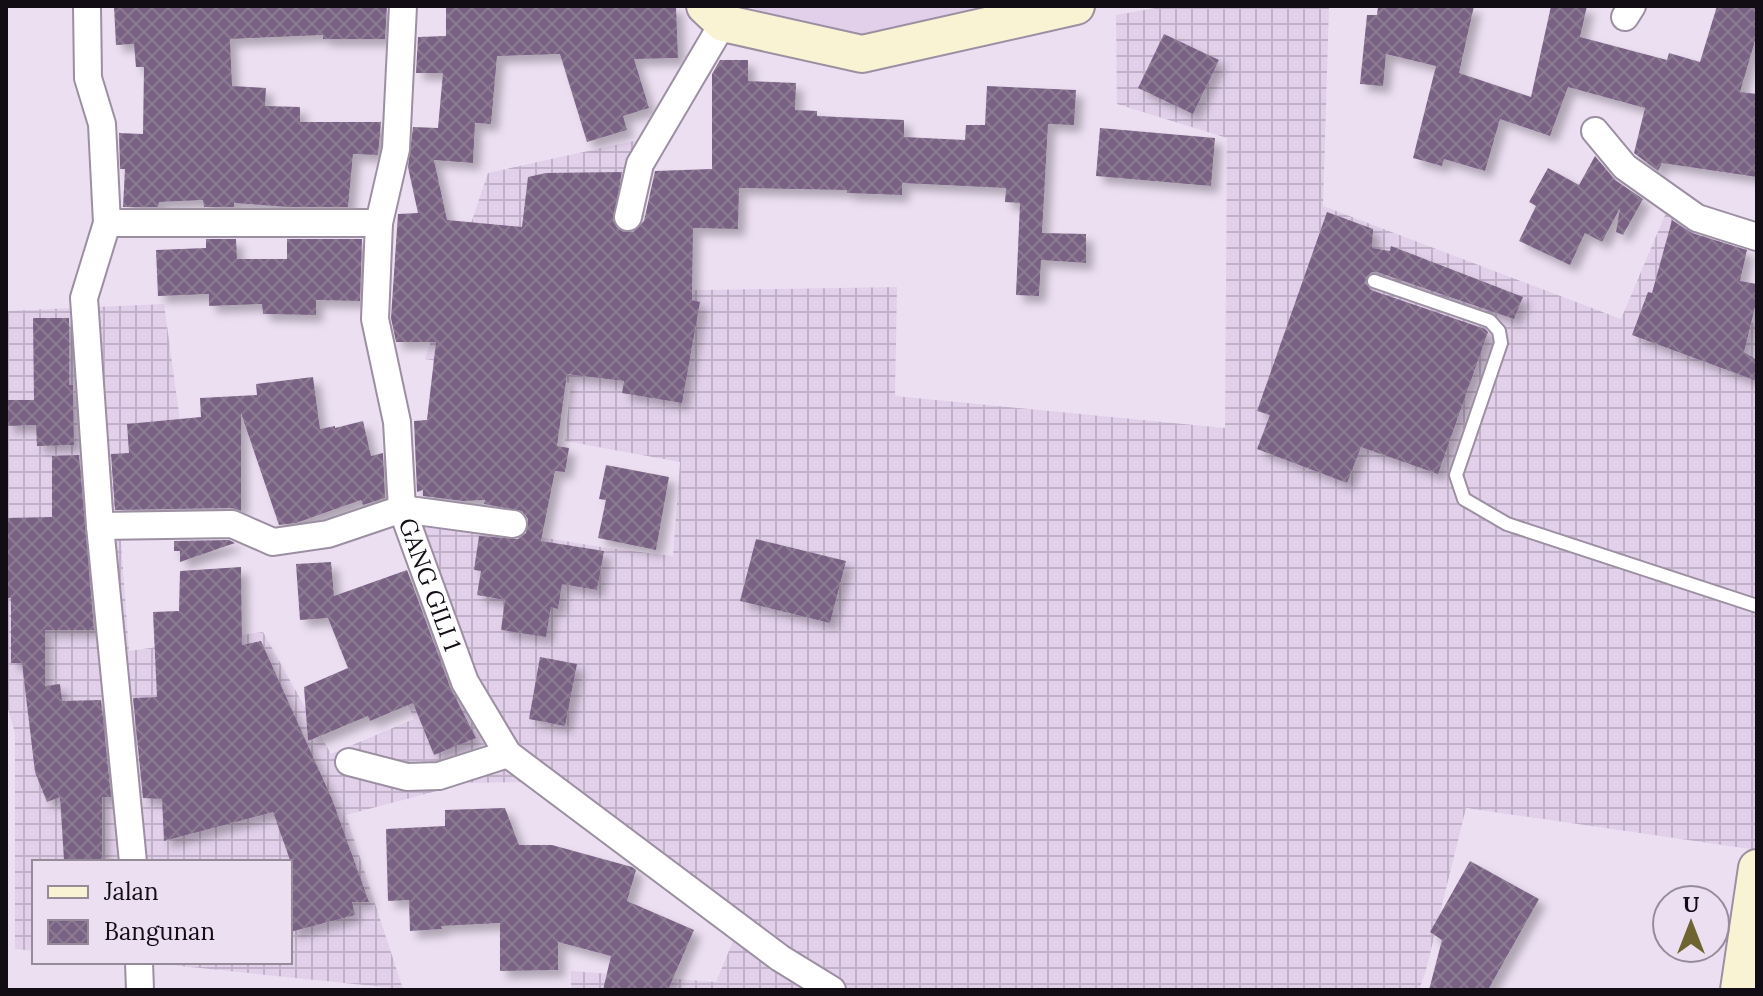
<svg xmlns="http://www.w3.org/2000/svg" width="1763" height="996" viewBox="0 0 1763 996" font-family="Lora,serif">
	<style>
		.built { fill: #e2d0ea }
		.industrial { fill: url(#industrial-grid) }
		.building { fill: url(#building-cross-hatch); filter: url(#shadow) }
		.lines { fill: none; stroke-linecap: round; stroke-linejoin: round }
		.lane-casing { stroke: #9b8fa1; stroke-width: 16 }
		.street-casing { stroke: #9b8fa1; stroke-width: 30 }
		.secondary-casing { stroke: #9b8fa1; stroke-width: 40 }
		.lane { stroke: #fff; stroke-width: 12 }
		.street { stroke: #fff; stroke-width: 26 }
		.secondary { stroke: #f9f3d3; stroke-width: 36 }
		.labels { text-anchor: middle; stroke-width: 8; stroke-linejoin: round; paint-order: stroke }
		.street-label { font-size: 24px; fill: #120d14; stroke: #ecdff2 }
	</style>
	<defs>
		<pattern id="industrial-grid" width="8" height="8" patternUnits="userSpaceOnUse" patternTransform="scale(2)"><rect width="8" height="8" fill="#e2d0ea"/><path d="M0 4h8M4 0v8" fill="none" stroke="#c1b1c8"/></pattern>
		<pattern id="building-cross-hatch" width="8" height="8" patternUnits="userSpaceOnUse" patternTransform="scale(2)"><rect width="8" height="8" fill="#796283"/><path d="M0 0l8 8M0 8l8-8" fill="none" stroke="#8c7b93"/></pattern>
		<filter id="shadow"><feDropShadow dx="7" dy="7" stdDeviation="4" flood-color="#0004"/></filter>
	</defs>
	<rect width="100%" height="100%" fill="#ecdff2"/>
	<path class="built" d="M749,6h265l-189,40z"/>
	<path class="industrial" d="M1167,6h162l-6,200 298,113 47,-111 57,12 -22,88 54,16v526l-291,-42 -40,162 -7,20h-848v-19l145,11 17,-41 -100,-84 -108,-75 -58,1 -121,32 57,174 -262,-27h149v-100h-256v89l-19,-2v-216l-9,-31v-391l158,-7 24,175 -71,7 12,165 134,-19 68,122 83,-35 -26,-62 51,-24 -27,-117 195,32 66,8 7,-94 -115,-21 6,-58 -146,-24 63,-186 155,-34 3,152 251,-4 -2,109 330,32 2,-290 -110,-34 -1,-89z"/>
	<path class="building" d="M114,6h273l-2,33h-62v-4l-93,4 2,47 34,2 -1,18 35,1v15h81l-3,33 -25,-1 -5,53h-60l-54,-4v4h-30l-1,-7 -44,2 -1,5h-35l2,-38h-5l-1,-36 24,1 1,-67h-8l-2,-23 -18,1z
		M446,6h230l2,52 -44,1 15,49 -26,8 4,14 -40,12 -27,-88 -63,2 -6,68 -16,-1 -2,40 -39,-3 13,60 75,7 6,-50 18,-4 76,-1 -9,49 4,7 7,4h9l11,-11 11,-50 57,-2v-95l8,-14h28v21l48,2 -1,27 22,1v5l87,4v17l61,3 1,-15h19l2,-39 89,4 -2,35 -26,-1 -6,109 44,1v29l-45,-3 -2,36 -23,-1 4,-92 -15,-1 1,-14 -104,-5v12l-55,-2v-3l-108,-2 -1,41 -45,-1 -1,72 8,2 -18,101 -60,-10 2,-12 -57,-7 -10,72 12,2 -4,24 -10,-1 -14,70 63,10 -7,39 -35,-6 -4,25 -7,-2 -5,30 -45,-7 4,-30 -28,-5 4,-24 -7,-1 5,-34 39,3 8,-6 2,-14 -6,-8 -38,-7 1,-4 -22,1 -40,-5v-6l-6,2 -3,-71 13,-1 9,-78h-40l-5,-24 7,-104 20,-1 -10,-46 5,-40 25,1 5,-55h-27l2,-36 28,-1z
		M1378,6h96l-15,67 72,24 20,-91h36l-7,31 87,23 2,-7 31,9 17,-56h40v28l-17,58 17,2v83l-95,-14 -4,8 -24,-18 11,-45 -77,-21 -18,49 -50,-17 -15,52 -41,-12 -2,7 -29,-8 23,-92 -50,-12 -3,32 -23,-2 7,-69h10z
		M1164,34l55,26 -26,54 -55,-26z
		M1100,128l115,10 -4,48 -115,-10z
		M1595,156l20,24 28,19 -20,36 -7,-3 4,-24 -18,34 -17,-9 -15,32 -51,-24 17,-35 -7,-4 19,-34 31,17z
		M1327,212l46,17 -1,19 18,3 1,-5 132,51 -9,22 -137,-47h-5l-6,5 -1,6 6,7 114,39 3,3 -50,142 -77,-27 -14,36 -90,-34 13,-34 -13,-4z
		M1672,220l20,13 55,17 -7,31 17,3v15l-13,53 13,8v21l-125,-46 16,-43 4,1z
		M206,239h30l1,20h50v-20h75l-2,62 -44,-1v15l-53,-1 -1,-10 -53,2v-12l-51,2 -2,-46 50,-2z
		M33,318h36v67h4l1,60 -37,1 -1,-21 -30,1v-26h28z
		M313,377l7,52 15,-3v2l28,-7 8,35 12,-3 2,45 -22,7 -2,-5 -65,23 -17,2 -38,-112v98l-9,-3 -117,2 -4,-56 18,-1 -2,-29 74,-7 -1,-19 57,-3 -1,-11z
		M79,455l15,175h-49v56l15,-2 2,17 39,-1 10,97h-9v63h-38l-4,-63 -13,5 -12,-30 -13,-109h-11v-65h-5v-80l46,-1v-61z
		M606,465l63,12 -13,73 -58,-12 8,-38 -7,-1z
		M756,539l90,22 -16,62 -90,-22z
		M229,540l6,3 -55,19v-11h-6v-10z
		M331,562l3,34 73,-26 43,117 26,51 -42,17 -21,-52 -43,18 -2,-5 -60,25 -4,-54 44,-19 -20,-50 -28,2 -4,-56z
		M241,567l1,78 19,-4 71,158 37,103h-17l3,13 -65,17v-72l-17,-48 -109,29 -2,-42 -19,-1 -10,-100 24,-1 -4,-85 26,-1 1,-40z
		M540,657l37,7 -12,62 -36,-7z
		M505,808l14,37h33l80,22 4,3 -9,31 67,29 -26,60h-65l8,-34 -53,-14v28l-58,1v-48l-59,3 1,3 -32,2 -1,-31 -21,1 -2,-72 59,-3v-16z
		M1470,861l69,38 -51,91h-59l13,-50 -12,-8z"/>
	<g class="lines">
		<defs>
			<path id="lane" d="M1374,281l116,40 9,10 2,12 -45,132 8,24 43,25 250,82"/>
			<g id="street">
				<path d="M87,6l1,72 14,46 5,99 -23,75 16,228 33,336"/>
				<path id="s1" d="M403,6l-7,143 -17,74 -4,96 22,103 5,87 63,173 43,72 272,204 52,32"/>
				<path d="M1625,17l7,-11"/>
				<path d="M1595,131l30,36 72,51 60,19"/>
				<path d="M628,217l12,-53 83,-141"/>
				<path d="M107,223h272"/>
				<path d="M100,526l132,-2 41,18 55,-8 74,-25 111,15"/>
				<path d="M349,762l58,15 32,-1 69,-22"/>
				<path d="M139,962l1,28"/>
			</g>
			<path id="secondary" d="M705,6l18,17 139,31 214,-48
				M1739,990l18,-122"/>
		</defs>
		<use href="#lane" class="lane-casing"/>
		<use href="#street" class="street-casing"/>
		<use href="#secondary" class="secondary-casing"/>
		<use href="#lane" class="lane"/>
		<use href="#street" class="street"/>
		<use href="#secondary" class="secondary"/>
	</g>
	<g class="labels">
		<g class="street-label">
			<text dy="8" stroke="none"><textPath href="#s1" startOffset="588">GANG GILI 1</textPath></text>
		</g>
	</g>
	<rect width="1763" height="996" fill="none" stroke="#120d14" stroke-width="16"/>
	<rect x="32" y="860" width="260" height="104" fill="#ecdff2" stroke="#958b99" stroke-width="2"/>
	<rect x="48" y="886" width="40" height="12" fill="#f9f3d3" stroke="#958b99" stroke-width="2"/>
	<text x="104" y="900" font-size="24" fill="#120d14">Jalan</text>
	<rect x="48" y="920" width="40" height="24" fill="url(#building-cross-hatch)" stroke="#958b99" stroke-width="2"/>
	<text x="104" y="940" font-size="24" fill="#120d14">Bangunan</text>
	<g transform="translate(1691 924)"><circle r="38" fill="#ecdff2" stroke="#958b99" stroke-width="2"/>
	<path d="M0-6L14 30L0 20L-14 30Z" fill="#6e6431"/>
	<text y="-12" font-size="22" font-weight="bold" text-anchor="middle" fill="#120d14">U</text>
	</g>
</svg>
